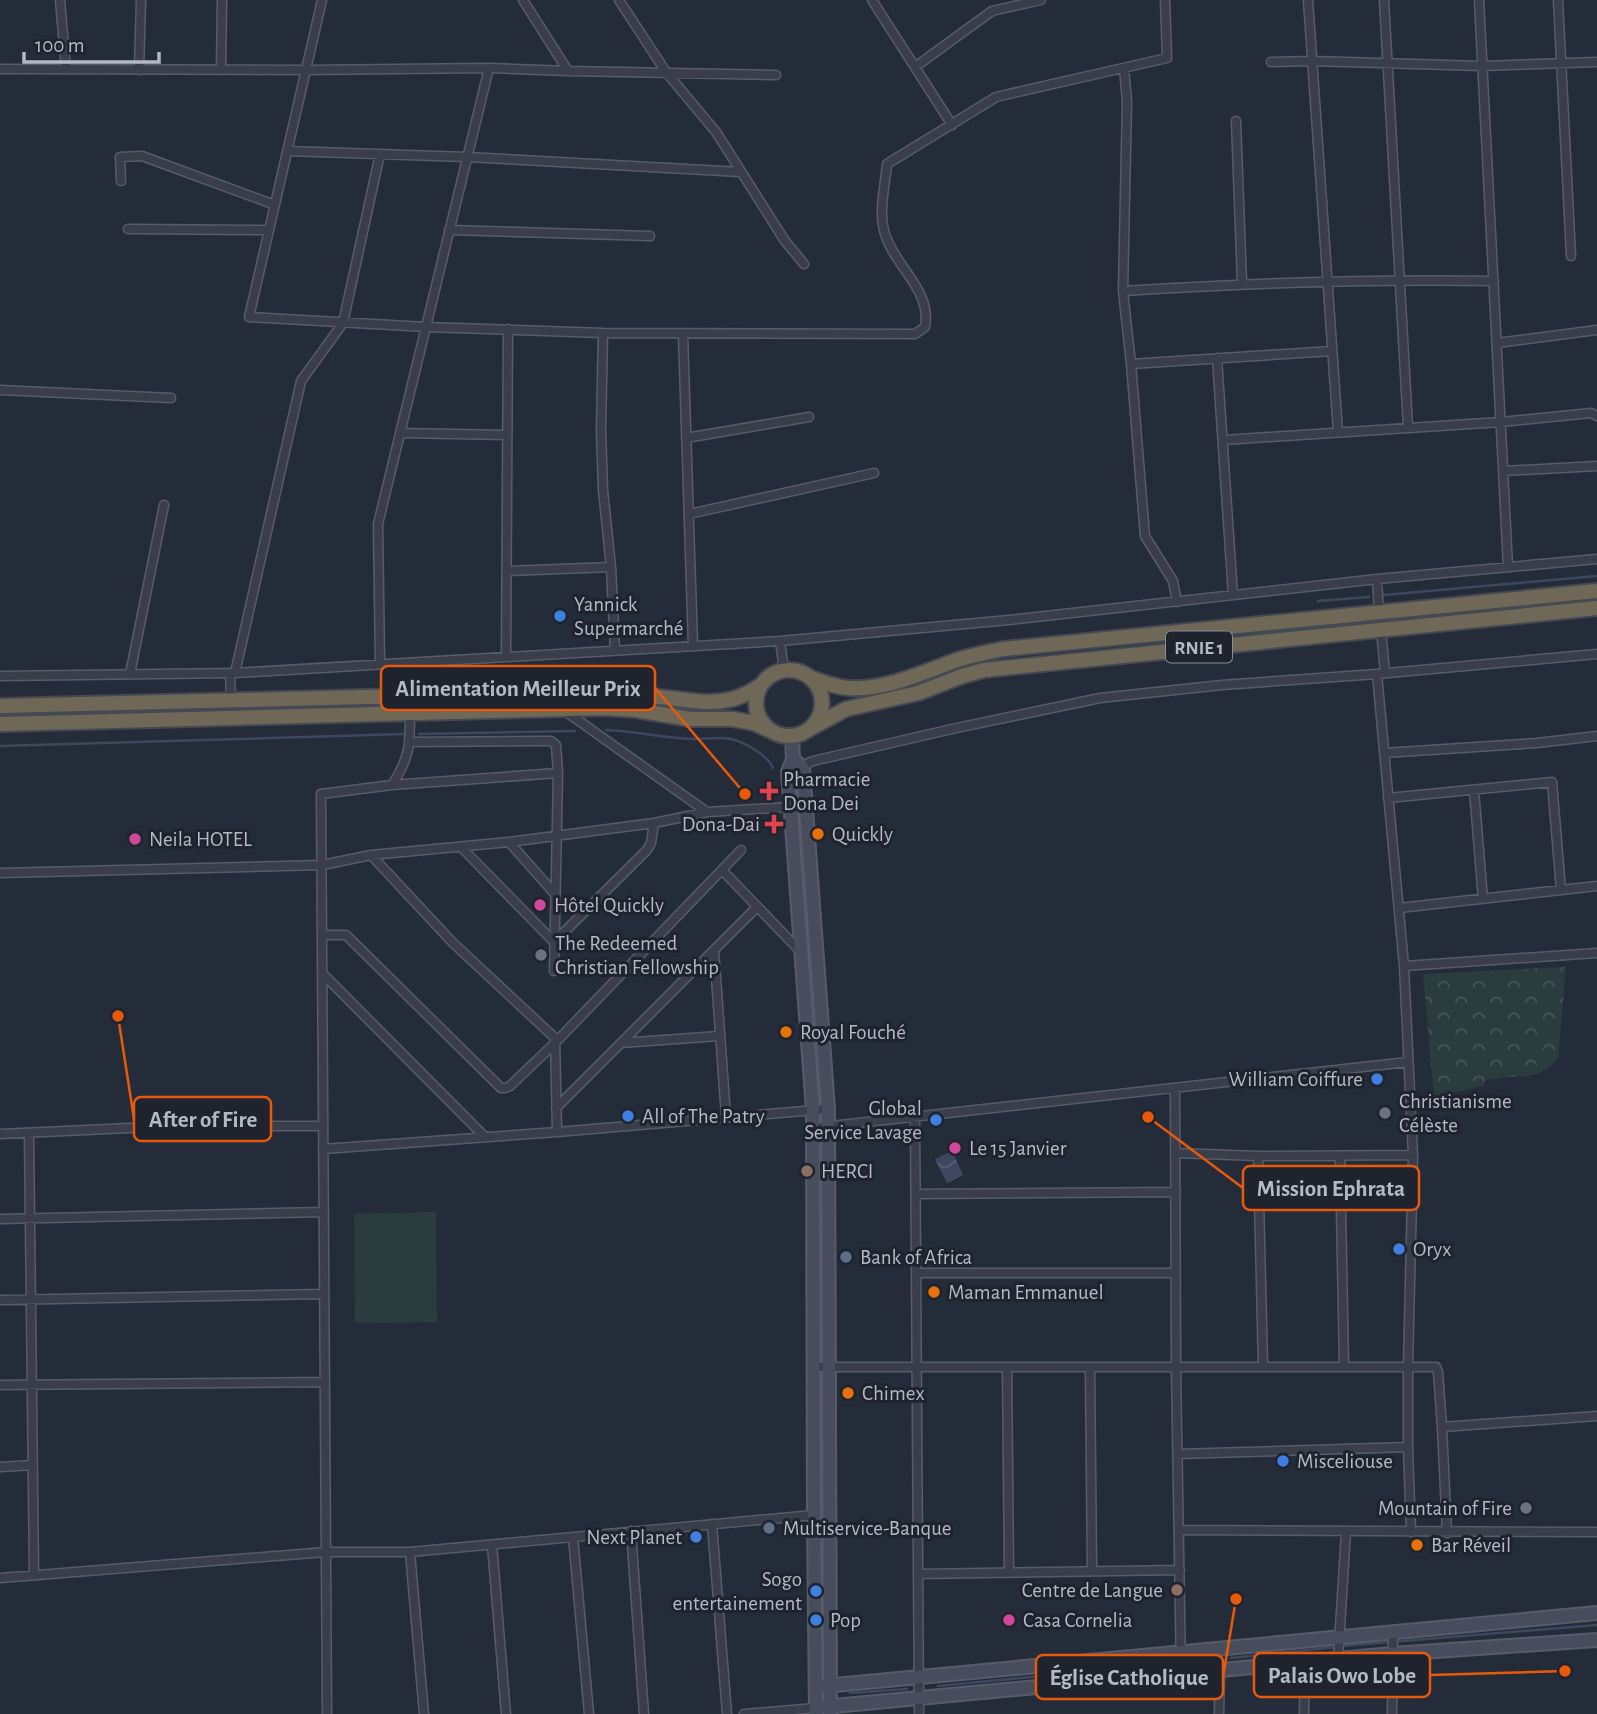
<svg xmlns="http://www.w3.org/2000/svg" width="1597" height="1714" viewBox="0 0 1597 1714" font-family="'Alegreya Sans',sans-serif">
	<style>
		.green { fill: #2b3c3e }
		.forest { fill: url(#forest-crowns) }
		.water { fill: url(#water-waves) }
		.lines { fill: none; stroke-linecap: round; stroke-linejoin: round }
		.stream { stroke: #3d4860; stroke-width: 2.5 }
		.street-casing { stroke: #575c68; stroke-width: 11 }
		.secondary-casing { stroke: #575c68; stroke-width: 16 }
		.highway-casing { stroke: #444954; stroke-width: 18 }
		.street { stroke: #393e4a; stroke-width: 8 }
		.secondary { stroke: #474d5c; stroke-width: 12 }
		.highway { stroke: #6f6857; stroke-width: 14 }
		.shop-dot { fill: #3f7fe0; stroke: #1e232e; stroke-width: 2.5 }
		.health-dot { fill: #e0444e; stroke: #1e232e; stroke-width: 2.5 }
		.food-dot { fill: #e8710a; stroke: #1e232e; stroke-width: 2.5 }
		.hotel-dot { fill: #d1479c; stroke: #1e232e; stroke-width: 2.5 }
		.worship-dot { fill: #6b7280; stroke: #1e232e; stroke-width: 2.5 }
		.education-dot { fill: #8d6e63; stroke: #1e232e; stroke-width: 2.5 }
		.service-dot { fill: #5c6f8a; stroke: #1e232e; stroke-width: 2.5 }
		.labels { text-anchor: middle; stroke-width: 6; stroke-linejoin: round; paint-order: stroke }
		.shield { fill: #1e232e; stroke: #878c98; stroke-width: 2 }
		.shield-label { font-size: 19px; font-weight: bold; fill: #b4b9c5 }
		.poi-label { font-size: 21px; fill: #b4b9c5; stroke: #1e232e; text-anchor: start }
		.leader { fill: none; stroke: #e8590c; stroke-width: 2.5 }
		.callout-dot { fill: #e8590c; stroke: #1e232e; stroke-width: 2.5 }
		.callout { fill: #1e232e; stroke: #e8590c; stroke-width: 2.5 }
		.callout-label { font-size: 23px; text-anchor: middle; font-weight: bold; fill: #b4b9c5 }
	</style>
	<defs>
		<pattern id="forest-crowns" width="20" height="18" patternUnits="userSpaceOnUse" patternTransform="scale(1.75)"><rect width="20" height="18" fill="#2b3c3e"/><path d="M2 6a3 3 0 1 1 6 0M12 15a3 3 0 1 1 6 0" fill="none" stroke="#475658"/></pattern>
		<pattern id="water-waves" width="16" height="10" patternUnits="userSpaceOnUse" patternTransform="scale(1.75)"><rect width="16" height="10" fill="#3d4860"/><path d="M0 5q4-4 8 0t8 0" fill="none" stroke="#576075"/></pattern>
	</defs>
	<rect width="100%" height="100%" fill="#252c39"/>
	<path class="green" d="M436,1212l1,110 -82,1 -1,-109z"/>
	<path class="forest" d="M1566,967l-8,91 -9,9 -9,6 -14,4 -6,-1 -35,4 -1,6 -50,11 -11,-123z"/>
	<path class="water" d="M952,1151l11,24 -16,8 -12,-24z"/>
	<g class="lines">
		<path class="stream" d="M1384,595l213,-19
			M1318,601l51,-4
			M606,730c29,1 57,8 86,9 13,1 30,-4 43,1 12,4 33,16 38,28
			M419,734l156,-3
			M0,746l404,-12
			M1342,1646l255,-21
			M1231,1658l105,-11
			M938,1686l230,-22
			M850,1693l57,-4"/>
		<defs>
			<path id="street" d="M60,0l6,69
				M322,0l-73,317 177,10 177,6 312,1 10,-7c7,-37 -30,-60 -40,-93 -7,-22 0,-47 2,-70l109,-67 171,-39 -2,-58
				M523,0l45,71
				M619,0l47,72 50,60 69,109 19,23
				M872,0l80,125
				M1308,0l30,432
				M1384,0l24,427
				M1479,0l29,567
				M1558,0l13,256
				M1271,62l41,-1 169,5 116,-4
				M915,67l77,-56 49,-11
				M1124,68l3,34 -4,189 8,73 14,172 28,45 4,21
				M0,69l307,1 182,-2 79,3 208,4
				M139,70l2,-70
				M221,70l1,-70
				M1236,121l6,162
				M287,151l180,6 274,15
				M121,181l-1,-24 22,-1 133,49
				M128,229l141,1
				M449,230l201,6
				M1123,291c124,-8 247,-12 371,-10
				M603,333l-2,97 2,60 8,77 4,84
				M683,334l10,312
				M1497,343l100,-13
				M1217,358l16,237
				M1131,364l201,-13
				M0,390l171,8
				M400,433l107,2
				M686,438l123,-21
				M1223,440l278,-18 90,-9 6,3
				M1503,471l94,-5
				M689,514l185,-41
				M507,571l104,-4
				M1377,579l2,33
				M1381,629l4,44
				M780,641l4,29
				M506,657l2,-328
				M380,664l-2,-140 111,-456
				M230,673l1,27
				M235,673l66,-292 42,-58 37,-169
				M130,674l34,-169
				M1377,674l27,292 9,189 -5,212v80l3,85
				M0,676l235,-3 545,-32 229,-21 368,-41 220,-20
				M565,711l142,101
				M410,742l128,-1h13l5,4 2,28 -4,198
				M1384,753l153,-10 60,-7
				M803,768l7,-6 7,-2 135,-31 148,-31 122,-13 155,-11 220,-20
				M392,785c18,-28 18,-40 18,-72
				M1474,790l9,109
				M1388,798l164,-16 9,108
				M509,842l46,52
				M461,847l93,95 93,-92 4,-7 3,-20
				M371,855l82,88 102,95 2,94
				M722,870l78,81
				M0,873l322,-8 49,-10 138,-13 145,-19 53,-11 98,-6
				M1399,908l198,-22
				M322,935h24l155,153h4l5,-2 45,-43 186,-193
				M714,950l12,166
				M1404,966l193,-13
				M322,973l163,164
				M621,1043l98,-7
				M1175,1088l1,279 5,307
				M556,1108l201,-201
				M915,1116l4,598
				M813,1128l595,-66
				M29,1133l5,442
				M0,1134l173,-8h150
				M323,1149l234,-17 271,-23
				M1176,1153l82,3 155,-1
				M1258,1156l5,211
				M1340,1156l4,211
				M916,1194l260,-2
				M0,1219l324,-7
				M916,1273h260
				M0,1300l324,-6
				M814,1367h622l2,5 4,55 5,106
				M1007,1367l2,205
				M1090,1367l2,204
				M0,1385l325,-3
				M1442,1427l155,-11
				M1178,1454l230,-7
				M0,1467l33,-2
				M712,1524l15,190
				M1179,1530l418,2
				M631,1531l13,183
				M573,1537l16,177
				M492,1545l14,169
				M410,1552l14,162
				M918,1574l262,-4
				M0,1578l326,-26h84l404,-37
				M1338,1659l8,-127
				M327,1714l-6,-920 71,-9 166,-12
				M744,1714l72,-6
				M1219,1714l1,-44
				M1304,1714l1,-52
				M1392,1714l1,-82"/>
			<path id="secondary" d="M792,736l1,23 -5,13 25,338 1,405 2,199
				M793,759l10,9 25,341 2,605
				M824,1686l773,-73
				M823,1707l569,-53 205,-14"/>
			<path id="highway" d="M756 703a33 33 0 1 1 66 0a33 33 0 1 1-66 0Z
				M811,678c12,4 24,9 37,10 35,2 69,-13 101,-25 17,-7 36,-10 54,-14l594,-58
				M0,706l608,-15 95,11c25,0 37,-3 58,-17
				M0,724l605,-16 31,2 54,9h42l22,4 15,7
				M811,728l35,-19 72,-16 44,-17 22,-6 613,-62"/>
		</defs>
		<use href="#street" class="street-casing"/>
		<use href="#secondary" class="secondary-casing"/>
		<use href="#highway" class="highway-casing"/>
		<use href="#street" class="street"/>
		<use href="#secondary" class="secondary"/>
		<use href="#highway" class="highway"/>
	</g>
	<g class="shop-dot">
		<circle cx="560" cy="616" r="7"/>
		<circle cx="1377" cy="1079" r="7"/>
		<circle cx="628" cy="1116" r="7"/>
		<circle cx="936" cy="1120" r="7"/>
		<circle cx="1399" cy="1249" r="7"/>
		<circle cx="1283" cy="1461" r="7"/>
		<circle cx="696" cy="1537" r="7"/>
		<circle cx="816" cy="1591" r="7"/>
		<circle cx="816" cy="1620" r="7"/>
	</g>
	<g class="health-dot">
		<path d="M765.5 780.5h7v7h7v7h-7v7h-7v-7h-7v-7h7z"/>
		<path d="M770.5 813.5h7v7h7v7h-7v7h-7v-7h-7v-7h7z"/>
	</g>
	<g class="food-dot">
		<circle cx="818" cy="834" r="7"/>
		<circle cx="786" cy="1032" r="7"/>
		<circle cx="934" cy="1292" r="7"/>
		<circle cx="848" cy="1393" r="7"/>
		<circle cx="1417" cy="1545" r="7"/>
	</g>
	<g class="hotel-dot">
		<circle cx="135" cy="839" r="7"/>
		<circle cx="540" cy="905" r="7"/>
		<circle cx="955" cy="1148" r="7"/>
		<circle cx="1009" cy="1620" r="7"/>
	</g>
	<g class="worship-dot">
		<circle cx="541" cy="955" r="7"/>
		<circle cx="1385" cy="1113" r="7"/>
		<circle cx="1526" cy="1508" r="7"/>
	</g>
	<g class="education-dot">
		<circle cx="807" cy="1171" r="7"/>
		<circle cx="1177" cy="1590" r="7"/>
	</g>
	<g class="service-dot">
		<circle cx="846" cy="1257" r="7"/>
		<circle cx="769" cy="1528" r="7"/>
	</g>
	<g class="labels">
		<rect class="shield" x="1166" y="631.5" width="66" height="31" rx="5"/>
		<g class="shield-label">
			<text x="1199" y="654">RNIE 1</text>
		</g>
		<g class="poi-label">
			<text x="574" y="611">Yannick<tspan x="574" dy="24">Supermarché</tspan></text>
			<text x="783" y="786">Pharmacie<tspan x="783" dy="24">Dona Dei</tspan></text>
			<text x="760" y="831" text-anchor="end">Dona-Dai</text>
			<text x="832" y="841">Quickly</text>
			<text x="149" y="846">Neila HOTEL</text>
			<text x="554" y="912">Hôtel Quickly</text>
			<text x="555" y="950">The Redeemed<tspan x="555" dy="24">Christian Fellowship</tspan></text>
			<text x="800" y="1039">Royal Fouché</text>
			<text x="1363" y="1086" text-anchor="end">William Coiffure</text>
			<text x="1399" y="1108">Christianisme<tspan x="1399" dy="24">Célèste</tspan></text>
			<text x="922" y="1115" text-anchor="end">Global<tspan x="922" dy="24">Service Lavage</tspan></text>
			<text x="642" y="1123">All of The Patry</text>
			<text x="969" y="1155">Le 15 Janvier</text>
			<text x="821" y="1178">HERCI</text>
			<text x="1413" y="1256">Oryx</text>
			<text x="860" y="1264">Bank of Africa</text>
			<text x="948" y="1299">Maman Emmanuel</text>
			<text x="862" y="1400">Chimex</text>
			<text x="1297" y="1468">Misceliouse</text>
			<text x="1512" y="1515" text-anchor="end">Mountain of Fire</text>
			<text x="783" y="1535">Multiservice-Banque</text>
			<text x="682" y="1544" text-anchor="end">Next Planet</text>
			<text x="1431" y="1552">Bar Réveil</text>
			<text x="802" y="1586" text-anchor="end">Sogo<tspan x="802" dy="24">entertainement</tspan></text>
			<text x="1163" y="1597" text-anchor="end">Centre de Langue</text>
			<text x="830" y="1627">Pop</text>
			<text x="1023" y="1627">Casa Cornelia</text>
		</g>
	</g>
	<path class="leader" d="M745 794L655 688M118 1016L134 1119M1148 1117L1243 1188M1565 1671L1430 1675M1236 1599L1223 1677"/>
	<g class="callout-dot">
		<circle cx="745" cy="794" r="7"/>
		<circle cx="118" cy="1016" r="7"/>
		<circle cx="1148" cy="1117" r="7"/>
		<circle cx="1565" cy="1671" r="7"/>
		<circle cx="1236" cy="1599" r="7"/>
	</g>
	<g class="callout">
		<rect x="381" y="666" width="274" height="44" rx="7"/>
		<rect x="134" y="1097" width="137" height="44" rx="7"/>
		<rect x="1243" y="1166" width="176" height="44" rx="7"/>
		<rect x="1254" y="1653" width="176" height="44" rx="7"/>
		<rect x="1036" y="1655" width="187" height="44" rx="7"/>
	</g>
	<g class="callout-label">
		<text x="518" y="696">Alimentation Meilleur Prix</text>
		<text x="203" y="1127">After of Fire</text>
		<text x="1331" y="1196">Mission Ephrata</text>
		<text x="1342" y="1683">Palais Owo Lobe</text>
		<text x="1129" y="1685">Église Catholique</text>
	</g>
	<path d="M24 52v10h135v-10" fill="none" stroke="#b4b9c5" stroke-width="3.5"/>
	<text x="35" y="52" font-size="21" fill="#b4b9c5" stroke="#1e232e" stroke-width="5" paint-order="stroke">100 m</text>
</svg>
